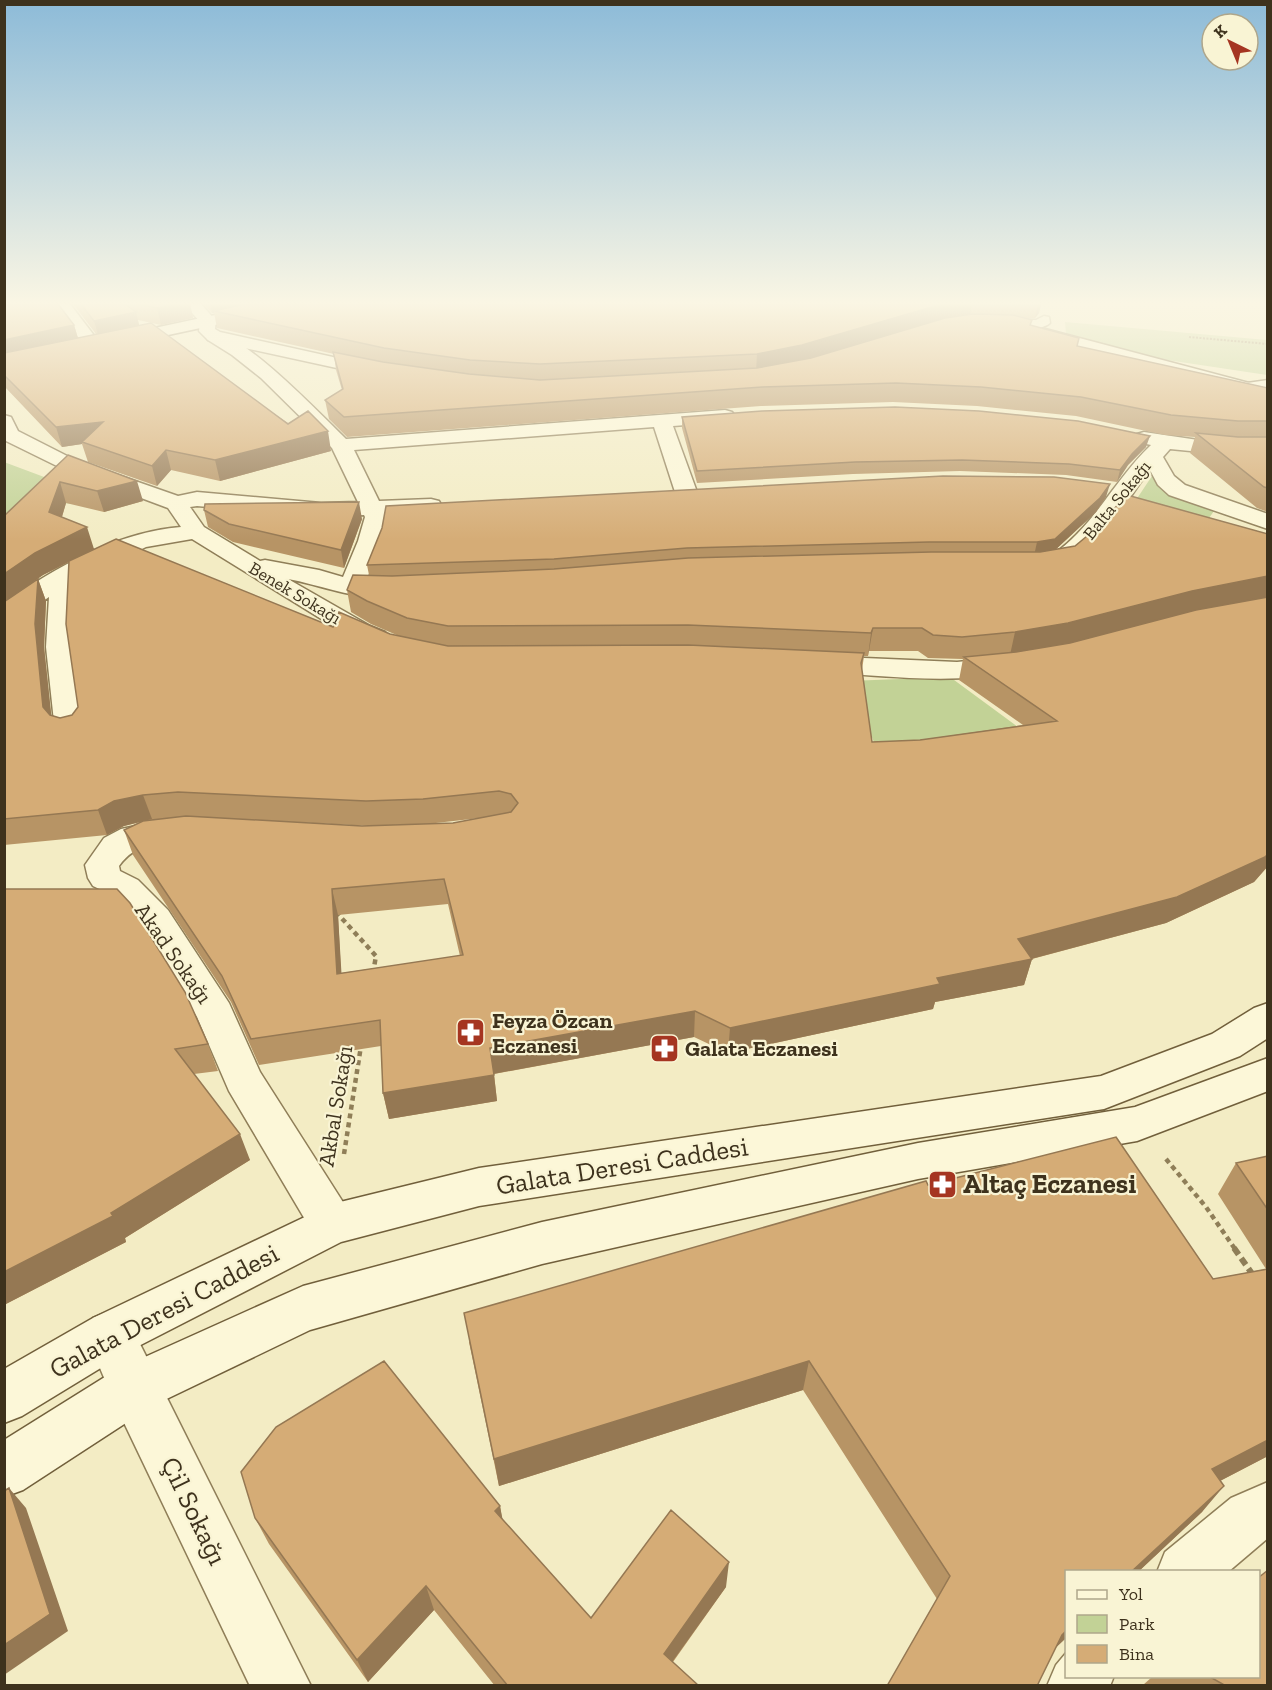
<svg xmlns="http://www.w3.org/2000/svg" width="1272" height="1690" viewBox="0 0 1272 1690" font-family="'Zilla Slab',serif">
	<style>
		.green { fill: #c2d296 }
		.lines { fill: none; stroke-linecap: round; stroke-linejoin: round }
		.service-casing { stroke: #8f7e58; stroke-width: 3 }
		.minor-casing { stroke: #8f7e58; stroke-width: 3 }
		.tertiary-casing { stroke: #8f7e58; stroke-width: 3 }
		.secondary-casing { stroke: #715f3b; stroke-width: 3 }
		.path-far2 { stroke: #8f7e58; stroke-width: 2; stroke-dasharray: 2 1.5; stroke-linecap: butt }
		.path-far1 { stroke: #8f7e58; stroke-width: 4.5; stroke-dasharray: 5 4; stroke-linecap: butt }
		.path { stroke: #8f7e58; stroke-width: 6; stroke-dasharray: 8 4.5; stroke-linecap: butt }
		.service { fill: #fcf7d8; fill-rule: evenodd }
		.minor { fill: #fcf7d8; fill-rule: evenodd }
		.tertiary { fill: #fcf7d8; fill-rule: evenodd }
		.secondary { fill: #fcf7d8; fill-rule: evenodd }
		.wall { fill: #b79465; fill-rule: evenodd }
		.shaded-wall { fill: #957853 }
		.building { fill: #d5ac76; stroke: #957853; stroke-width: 1.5; fill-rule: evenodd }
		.labels { text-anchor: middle; stroke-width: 4.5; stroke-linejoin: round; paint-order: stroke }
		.far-street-label { font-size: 18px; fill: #3e321d; stroke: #f9f4d4 }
		.street-label { font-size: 22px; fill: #3e321d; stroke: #f9f4d4 }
		.poi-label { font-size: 22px; font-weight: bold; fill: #3e321d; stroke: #f9f4d4; text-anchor: start }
		.near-street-label { font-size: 27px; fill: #3e321d; stroke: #f9f4d4 }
		.near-poi-label { font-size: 27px; font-weight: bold; fill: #3e321d; stroke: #f9f4d4; text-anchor: start }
	</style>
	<rect width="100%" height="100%" fill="#f3ecc4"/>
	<path class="green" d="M1065,322l202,18v35l-133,-20 -61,-17 -7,-5z
		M4,462l107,40 -3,2 -61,-1 -42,36z
		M1152,476c12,22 39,27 62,35l-17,24 -71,-20z
		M950,677l83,61 -157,9 -27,-66z"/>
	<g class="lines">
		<defs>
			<path id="service" d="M1044,316l5,1 1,6c-8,9 -54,8 -62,0l7,-4 41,1z"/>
			<path id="minor" d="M54,304h16l32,42 -3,4h-12z
				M184,304h17l15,17 -8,5 -6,-2z
				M214,331c36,9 103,80 132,108l379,-29 7,2 3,4 -3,4 -7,2 -52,4 24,66 -3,5 -8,2 -8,-2 -3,-5 -21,-65 -300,23 25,51 52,-2 8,2 3,5 -3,5 -53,3 -4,27 -16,40 36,3 3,5 -3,5c-39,10 -76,-8 -114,-15l82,47 15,6 4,6 -4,6 -9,2 -24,-8 -160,-99 -46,8 -72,35 -2,65 13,84 -5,6 -10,3 -10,-3 -5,-6 -9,-84 3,-50 -36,25 -9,3v-21c51,-37 114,-72 177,-77l-13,-19 -107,-40 -57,-28v-25l7,2 7,14 57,29 103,36 19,-4 124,11 37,-1 -26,-54 -71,-70 -29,-23 -24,-15 -2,-4 2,-4zM197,506l124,11 43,-2 1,2 -7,24 -15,36 -24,-7 -54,-10 -5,1 -56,-34 -14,-20z
				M1268,380v11l-21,3 -7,-2 -2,-4 2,-4z
				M1144,432l61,9 63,2v12l-47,-1 -51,-5 -7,8 11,19 11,9 83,29v15l-99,-34 -11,-10 -8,-15c-22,25 -61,106 -99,96l-4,-5 4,-5c43,-29 63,-76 100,-111l-14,-3 -3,-4 3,-4z
				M818,656l139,6 49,-5 10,2 4,6 -4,6c-62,15 -135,4 -198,1l-10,-2 -4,-6 4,-6z
				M172,819l11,4 5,7 -5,7c-26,8 -47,5 -64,29l1,5 18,9 30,30 61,93 31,69 88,138 7,14 -7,14 -16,6 -16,-6 -87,-147 -32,-74 -55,-89 -28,-32 -21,-10 -5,-8 -3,-13 19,-27 17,-9z
				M110,1311l17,7 184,368h-61l-134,-280 -30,-71 7,-17z
				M1268,1482v56l-40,34h-71l8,-20 66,-54z
				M1066,1653v23h48l-4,10h-63l9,-21z"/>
			<path id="tertiary" d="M208,316l6,2 2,3 -1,8 5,3 158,35 6,1 3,4 -3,4 -6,1 -170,-37 -9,-9 1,-10z
				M1034,326l234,62v11l-240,-64 -2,-4 2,-4z"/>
			<path id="secondary" d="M266,304h31l-8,5 -172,37 -6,-1 -2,-4 2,-4 6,-1z
				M1268,1003v35l-28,18 -136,53 -625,97 -138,36 -214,110 -105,64 -18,7v-54l89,-51 239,-114 147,-36 622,-92 111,-42 42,-26z
				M1268,1058v33l-131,50 -219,38 -376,85 -232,66 -158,76 -129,84 -19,7v-57l112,-70 187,-84 239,-64 376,-79 217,-36z"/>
		</defs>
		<use href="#service" class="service-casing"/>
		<use href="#minor" class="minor-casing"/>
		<use href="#tertiary" class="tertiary-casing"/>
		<use href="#secondary" class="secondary-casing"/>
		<path class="path-far2" d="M1189,337l79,7"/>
		<path class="path-far1" d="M336,912l40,44 -3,17
			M344,1154l17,-108
			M1166,1159l40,48 29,42"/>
		<path class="path" d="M1234,1248l19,27"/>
		<use href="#service" class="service"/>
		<use href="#minor" class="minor"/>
		<use href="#tertiary" class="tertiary"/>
		<use href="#secondary" class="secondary"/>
	</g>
	<path class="wall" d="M4,304l70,21 4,13 18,-4 -23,-30h117l3,14 -32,7 -23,-5 1,6 192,125 -111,30 -49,-11 -14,16 -69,-24 -6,-18 -20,3 -58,-61z
		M203,304h838l-2,9 -4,5h-13l9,7 46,21 191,42v124l-11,-4 -67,-55 5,-16 -30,-2 -89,-19 -99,-10 -84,-4 -132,4 -414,31 -18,-18 -4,-19 17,-10 -6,-20 -2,-16 -117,-26 -3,-15h-2z
		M682,417l464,30 -18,18 -11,17 -51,-7 -106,-4 -107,3 -156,9 -15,-55z
		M68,455l75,46 -39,11 -38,-9 -4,14 32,32 -18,9 257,69 66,9 -28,-12 -20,-12 -4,-22 22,-15 -2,-10 739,-68 -10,15 -40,37 212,-15v332l-14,16 -88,41 -134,36 -8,26 -89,17 -2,7 -205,44 -34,-16 -200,37 3,27 -108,18 -6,-26 -2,-47 -122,19 -28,-63 -98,-147 -9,-25 16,-8 -16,4 -17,9 -103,10v-329zM69,562l9,145 -6,8 -12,3 -9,-3 -7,-68 2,-46 -8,-22 -23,16 28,-20zM869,651h49l10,7 35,1 -4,21 64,45 -103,15 -48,2 -10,-72 2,-14h4zM480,818l-27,5 -91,3 -108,-6 117,6 56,-2zM448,904l12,52 -119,17 -3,-58z
		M204,510l158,9 -18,49 -111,-26 -25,-15z
		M4,889l204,155 10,27 -24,3 56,86 -125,78 1,4 -122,63z
		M1268,1156v300l-48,25 -18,31 -64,60h-72v66l-11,10 -118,-49 -134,-209 -304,96 -30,-144 459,-157 285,94 53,-10 -48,-75 18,-31z
		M500,1506l2,13 89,99 135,-31 -53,75 26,24h-204l-61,-76 -66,72 -99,-138 -14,-26z
		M1152,1677h106l10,9 -125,-1z"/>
	<path class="shaded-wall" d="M174,304h16l3,14 -32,7 -4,-17z
		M210,304h44l-40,7v2h-2z
		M942,304h30l-2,13 -170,46 -44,9 1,-18z
		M1038,304h3l-2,9 -4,5z
		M136,312l4,17 -41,9 -5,-17z
		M74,325l5,17 -75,17v-19z
		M103,422l-21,20v2l-20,3 -6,-20z
		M328,431l3,20 -111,30 -5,-21z
		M1150,436l-4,11 -18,18 -11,17 3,-12 12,-16z
		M166,450l5,20 -14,16 -5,-20z
		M137,481l6,20 -39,11 -7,-21z
		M60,482l6,21 -9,30 -8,-21z
		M1110,484l-4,13 -10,15 -44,41 -18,3 3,-14z
		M359,502l3,17 -18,49 -3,-18z
		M87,527l7,22 -51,26 -39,27v-28l31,-21z
		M1268,576v21l-206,49 -52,9 5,-23 177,-41z
		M38,579l8,22 -2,46 9,84 -10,-24 -8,-83z
		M873,628l-4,23 -1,5 3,-23z
		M143,795l9,24 -28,7 -17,9 -9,-25 16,-9z
		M1268,854v12l-14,16 -88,41 -135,36h1l-8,26 -89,17 -2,7 -205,44 2,-25 207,-50 81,-39z
		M332,889l6,26 5,84 -6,-25z
		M695,1011l-1,26 -201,37 -3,-26z
		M494,1075l3,26 -108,18 -6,-26z
		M240,1134l10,26 -125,78 1,4 -122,63v-33l107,-59z
		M809,1361l-6,29 -304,96 -5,-27z
		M1268,1440v16l-77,40 21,-27z
		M1224,1486l-22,26 -64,60h-7z
		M9,1488l17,20 42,123 -64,44z
		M500,1506l5,26 -10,-21z
		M729,1562l-3,25 -64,89 2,-22z
		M426,1586l8,24 -66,72 -11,-22z
		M1066,1631v7l-21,20 17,-23z"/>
	<path class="building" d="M4,304h54l16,21 -70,15z
		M81,304h44l11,8 -42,9z
		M137,304h37l-17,4z
		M244,304h698l-140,41 -45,9 -217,10 -70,-4 -86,-12 -170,-37z
		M973,314l40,1 19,5 -2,5 49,13 -2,8 191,42v33h-30l-67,-6 -90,-18 -100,-10 -85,-4 -134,4 -418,30 -19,-17 18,-11 -10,-37 50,10 86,12 71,6 217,-12 54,-10 134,-40z
		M151,323l137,101 20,-13 20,20 -113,29 -49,-10 -14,16 -70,-24 21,-20 -47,5 -52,-52v-22z
		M895,407l84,4 99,10 72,15 -18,18 -12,16 -51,-6 -107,-4 -107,2 -158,9 -15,-54 80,-6z
		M1196,433l42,4h30v51l-4,-1z
		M68,455l69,26 -40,10 -37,-9 -11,30 38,15 -52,26 -31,21v-58z
		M943,476l111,1 56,7 -10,14 -45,41 -18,3h-108l-242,6 -133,11 -187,6 15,-37 4,-22z
		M1127,495l141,39v42l-76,15 -124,32 -53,9 -53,5 -29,-2 -11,-7h-49l-2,5 -183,-8 -240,1 -41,-8 -40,-17 -20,-11 6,-15 39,1 162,-7 134,-11 243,-6h109l35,-6 18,-15z
		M359,502l-18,48 -112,-26 -25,-14 1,-6z
		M116,539l217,88 6,-15 51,22 58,12 240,-1 176,8 -3,10 11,79 48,-2 137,-19 -93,-64 52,-5 54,-9 126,-33 72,-13v257l-3,3 -88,40 -159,42 14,20 -95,19 3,6 -210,44 -35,-17 -205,37 4,27 -111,18 -3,-73 -129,19 -29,-63 -98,-146 19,-9 43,-5 176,10 91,-3 58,-11 7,-9 -7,-9 -12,-3 -76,8 -57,2 -188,-9 -35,3 -29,6 -16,9 -94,9v-217l34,-23 -3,45 8,83 7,8 10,3 12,-3 6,-8 -12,-83 3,-63zM444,879l19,76 -126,19 -5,-85z
		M4,889h113l13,14 55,89 23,52 -33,5 65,85 -129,79 2,3 -109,56z
		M1116,1137l97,142 55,-10v171l-56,29 12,17 -93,86h-65v59l-4,4 -25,51h-150l63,-110 -141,-215 -315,98 -30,-146 462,-132 2,4z
		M1268,1156v54l-32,-47z
		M384,1361l116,145 -5,5 96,107 80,-108 58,52 -65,92 35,32h-191l-82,-100 -69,74 -102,-142 -14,-46 35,-45z
		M9,1488l41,126 -46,31v-154z
		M1268,1570v116h-42l-16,-9h48v-99z"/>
	<linearGradient id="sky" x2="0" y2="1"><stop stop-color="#8dbbd8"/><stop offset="0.56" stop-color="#faf6e4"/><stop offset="1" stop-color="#faf6e4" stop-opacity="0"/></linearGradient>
	<rect width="1272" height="541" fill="url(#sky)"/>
	<defs>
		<symbol id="pharmacy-square" viewBox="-11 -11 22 22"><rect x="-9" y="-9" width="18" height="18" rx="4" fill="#a53521" stroke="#f9f4d4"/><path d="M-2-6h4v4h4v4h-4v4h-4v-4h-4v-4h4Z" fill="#fff"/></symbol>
	</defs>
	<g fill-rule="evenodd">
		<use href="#pharmacy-square" x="454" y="1016" width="33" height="33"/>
		<use href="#pharmacy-square" x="648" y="1032" width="33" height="33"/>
		<use href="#pharmacy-square" x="926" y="1168" width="33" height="33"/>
	</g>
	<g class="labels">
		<g class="far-street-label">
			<text transform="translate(1117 500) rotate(-51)" y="6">Balta Sokağı</text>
			<text transform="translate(295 593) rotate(31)" y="6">Benek Sokağı</text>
		</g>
		<g class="street-label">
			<text transform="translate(174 953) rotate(55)" y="8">Akad Sokağı</text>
			<text transform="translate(335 1106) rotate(-81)" y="8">Akbal Sokağı</text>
		</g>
		<g class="poi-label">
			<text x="492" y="1028">Feyza Özcan<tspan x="492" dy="25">Eczanesi</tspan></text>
			<text x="685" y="1056">Galata Eczanesi</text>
		</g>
		<g class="near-street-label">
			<text transform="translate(622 1166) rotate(-9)" y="9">Galata Deresi Caddesi</text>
			<text transform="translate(164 1311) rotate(-28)" y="9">Galata Deresi Caddesi</text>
			<text transform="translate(194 1511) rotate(64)" y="9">Çil Sokağı</text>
		</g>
		<g class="near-poi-label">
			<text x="963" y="1193">Altaç Eczanesi</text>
		</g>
	</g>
	<rect width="1272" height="1690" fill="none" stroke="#3e321d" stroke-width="12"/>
	<rect x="1065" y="1570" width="195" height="108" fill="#f9f4d4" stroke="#aea68b" stroke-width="1.5"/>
	<rect x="1077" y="1590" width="30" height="9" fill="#fcf7d8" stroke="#aea68b" stroke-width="1.5"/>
	<text x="1119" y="1600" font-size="18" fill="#3e321d">Yol</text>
	<rect x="1077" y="1615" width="30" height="18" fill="#c2d296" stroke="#aea68b" stroke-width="1.5"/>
	<text x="1119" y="1630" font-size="18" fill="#3e321d">Park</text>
	<rect x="1077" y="1645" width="30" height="18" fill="#d5ac76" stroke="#aea68b" stroke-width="1.5"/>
	<text x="1119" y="1660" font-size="18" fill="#3e321d">Bina</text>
	<g transform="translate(1230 42) rotate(317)"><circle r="28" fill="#f9f4d4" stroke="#aea68b" stroke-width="1.5"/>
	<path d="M0-4.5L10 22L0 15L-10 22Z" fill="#a53521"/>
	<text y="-9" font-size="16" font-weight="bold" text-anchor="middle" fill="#3e321d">K</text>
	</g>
</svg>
